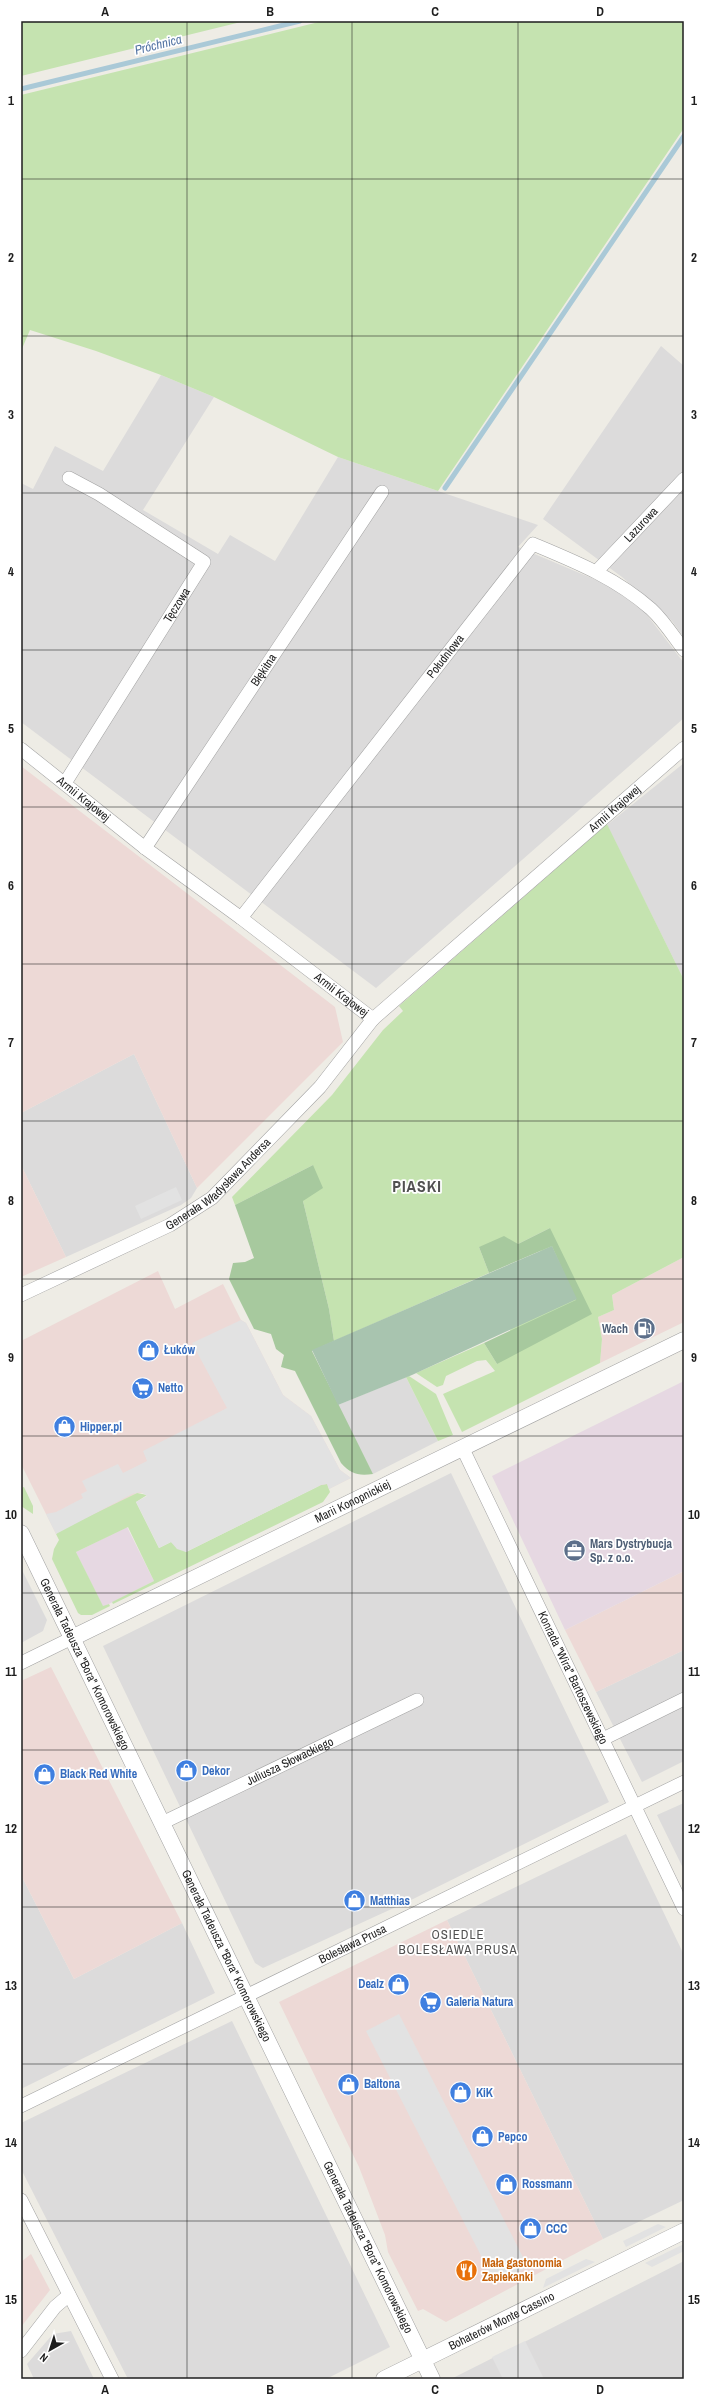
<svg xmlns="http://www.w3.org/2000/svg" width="705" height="2400" viewBox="0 0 705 2400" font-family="'Archivo Narrow',sans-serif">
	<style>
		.residential { fill: #dcdbdb }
		.commercial { fill: #edd9d6 }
		.industrial { fill: #e6d8e2 }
		.grass { fill: #c5e3b0 }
		.forest { fill: #a7c99e }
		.cemetery { fill: #a8c4af }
		.parking { fill: #e2e2e2 }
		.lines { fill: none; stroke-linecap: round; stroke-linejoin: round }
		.stream { stroke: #aac9d7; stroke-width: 5 }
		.minor-casing { stroke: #a2a2a2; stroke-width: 14 }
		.tertiary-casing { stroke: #a2a2a2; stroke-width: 17 }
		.minor { stroke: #fff; stroke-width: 13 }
		.tertiary { stroke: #fff; stroke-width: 16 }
		.grid { fill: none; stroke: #1e1e1e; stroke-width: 1; stroke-opacity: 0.55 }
		.labels { text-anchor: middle; stroke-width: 3.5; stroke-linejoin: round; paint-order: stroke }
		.street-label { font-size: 12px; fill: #1e1e1e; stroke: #fff }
		.service-label { font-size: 12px; font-weight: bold; fill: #4e5e75; stroke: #fff; text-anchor: end }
		.shop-label { font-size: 12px; font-weight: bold; fill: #366cbe; stroke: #fff; text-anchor: start }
		.food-label { font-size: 12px; font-weight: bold; fill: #c56008; stroke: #fff; text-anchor: start }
		.water-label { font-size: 13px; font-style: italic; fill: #5475a4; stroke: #fff }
		.neighbourhood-label { font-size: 13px; letter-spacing: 1px; fill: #515151; stroke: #fff }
		.district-label { font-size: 16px; font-weight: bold; letter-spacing: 1px; fill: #515151; stroke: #fff }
		.neatline { fill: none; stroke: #1e1e1e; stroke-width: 1.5 }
		.grid-label { font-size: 13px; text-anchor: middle; font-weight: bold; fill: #1e1e1e }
	</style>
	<rect width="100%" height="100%" fill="#eeece5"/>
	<path class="residential" d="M661,346l23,20v272l-12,-17 -50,-44 -79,-58z
		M161,375l53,22 -71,113 75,44 12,-19 45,26 63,-104 200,68 -20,22 90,38 36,26 40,52v55l-308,270 -355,-266v-239l12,6 22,-43 48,25z
		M684,763v217l-77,-155z
		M134,1054l63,134 -6,10 -10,7 -115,52 -45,-92v-52z
		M406,1377l32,64 -65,33 -35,-69z
		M451,1473l158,329 -200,99 -146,67 -8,-5 -152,-317z
		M21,1568l26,52 -4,11 -22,12z
		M684,1650v111l-42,21 -46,-90z
		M684,1803v67l-27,-55z
		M626,1834l58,121v245l-81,39 -156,-319z
		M21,1875l53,104 108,-56 33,70 -194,96z
		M232,2021l158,326 -64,32h-198l-107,-210v-46z
		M684,2261v118h-231v-1z
		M71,2331l23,48h-60l-7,-15 26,-30z"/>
	<path class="commercial" d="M21,766l314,241 8,35 -146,146 -63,-134 -113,59z
		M21,1165l45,92 -45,20z
		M684,1257v65l-84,41 2,-24 -4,-22 16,-7 -2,-15z
		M158,1271l17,38 48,-25 18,36 5,3 37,72 28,21 29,54 11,8 -22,11v-3l-192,7 -81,41 -35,-70v-123z
		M684,1571v79l-88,42 -31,-62z
		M51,1667l131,256 -108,56 -53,-104v-194z
		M447,1920l156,319 -157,83 -23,-13 -5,2 -30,-59 -3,-17 -26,-68 -80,-165z
		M31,2254l19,36 -29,37v-65z"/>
	<path class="industrial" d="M684,1381v190l-119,59 -73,-154z
		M127,1527l27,54 -51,26 -27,-55z"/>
	<path class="grass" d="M21,21h224l-224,55z
		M323,21h361v107l-246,363 -100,-34 -124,-60 -53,-22 -65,-24 -66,-21 -9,21v-256z
		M607,824l77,156v277l-72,38 2,15 -16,7 4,22 -2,24 -138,69 -19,-38 52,-23 -9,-11 -9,1 -31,15 -3,9 -6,2 -21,-14 68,-30 13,21 53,-136 -32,16 -39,3 10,26 -155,68 -5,-32 -26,-108 10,-36 -78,40 -3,-8 100,-102 51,-65 20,-19 -4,-5z
		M409,1376l27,18 17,41 -15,6 -32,-64z
		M327,1484l3,8 -7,10 -210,102 -1,-2 42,-21 -26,-54 -52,25 27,54 6,-2 1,2 -18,9h-11l-3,-2 -26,-54 2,-10 5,-9 -3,-6 3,-3 78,-38 10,2 -11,7 23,46 12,-6 15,10 135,-67z
		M24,1487l9,19v8l-12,-8v-18z"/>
	<path class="forest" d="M313,1165l10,23 -20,13 26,108 5,32 -22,10 61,123c-15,2 -22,0 -32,-11l-46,-92 -14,-4 3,-12 -8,-6 -5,-15 -17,-5 -25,-50 4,-16 12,-1 9,-4 -19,-53z
		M550,1228l42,86 -95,50 -13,-21 92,-43 -24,-54 -63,27 -10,-26 25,-11 14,8z"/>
	<path class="cemetery" d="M552,1246l25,53 -165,76 -74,30 -26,-55z"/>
	<path class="parking" d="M176,1187l6,13 -41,19 -6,-13z
		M241,1320l5,3 37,72 28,21 29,54 11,8 -22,11 -2,-5 -6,1 -135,67 -9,-3 -6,-7 -12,6 -23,-46 11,-6 -6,-4 -9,2 -76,40 -10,-20 10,-2 27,-14 -2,-4 6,-3 -5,-10 36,-17 5,9 24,-12 -4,-10 84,-43 -35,-65z
		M399,2014l129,253 -33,16 -129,-252z
		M658,2224l8,3 -40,20 -3,-6z
		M684,2244v7l-32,16 -7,-4z
		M586,2259l9,3 -52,26 3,-9z
		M525,2341l19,38h-41l-11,-22z"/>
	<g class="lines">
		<path class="stream" d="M21,89l279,-68
			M445,488l239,-352"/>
		<defs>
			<g id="minor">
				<path id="s1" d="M597,571l87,-92"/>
				<path id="s2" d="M21,749l124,99 96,70 132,101 311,-271"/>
				<path id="s3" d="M65,783l139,-221 -105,-68 -30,-16"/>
				<path id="s4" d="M145,848l237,-356"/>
				<path id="s5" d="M241,918l292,-374c43,18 83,34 118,65 13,12 23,28 33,41"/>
				<path id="s6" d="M21,1295l149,-70 42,-27 108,-111 53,-68"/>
				<path id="s7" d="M462,1447l222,462"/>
				<path d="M21,1663l51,-25"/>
				<path d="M603,1739l81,-40"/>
				<path id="s8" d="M162,1823l255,-123"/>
				<path id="s9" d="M21,2106l663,-324"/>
				<path d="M21,2200l91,179"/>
				<path d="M21,2351l34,-44 14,-12"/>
			</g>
			<g id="tertiary">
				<path id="s10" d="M21,1533l411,846"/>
				<path id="s11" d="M72,1638l612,-298"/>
				<path id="s12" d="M384,2379l300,-148"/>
			</g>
		</defs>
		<use href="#minor" class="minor-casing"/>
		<use href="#tertiary" class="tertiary-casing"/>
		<use href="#minor" class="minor"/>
		<use href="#tertiary" class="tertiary"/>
	</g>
	<path class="grid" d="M187,21v2358M352,21v2358M518,21v2358M21,179h663M21,336h663M21,493h663M21,650h663M21,807h663M21,964h663M21,1121h663M21,1279h663M21,1436h663M21,1593h663M21,1750h663M21,1907h663M21,2064h663M21,2221h663"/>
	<defs>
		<symbol id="fuel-disc" viewBox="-11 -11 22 22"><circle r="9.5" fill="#5c6f8a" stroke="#fff"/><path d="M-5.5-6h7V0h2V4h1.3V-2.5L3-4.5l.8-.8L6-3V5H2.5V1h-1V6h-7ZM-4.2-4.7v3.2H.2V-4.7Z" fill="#fff"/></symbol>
		<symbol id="shop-disc" viewBox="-11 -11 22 22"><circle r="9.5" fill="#3f7fe0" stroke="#fff"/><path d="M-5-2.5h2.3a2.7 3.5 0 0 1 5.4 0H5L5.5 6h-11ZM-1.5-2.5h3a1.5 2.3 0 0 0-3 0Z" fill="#fff"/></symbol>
		<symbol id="supermarket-disc" viewBox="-11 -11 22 22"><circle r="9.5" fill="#3f7fe0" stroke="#fff"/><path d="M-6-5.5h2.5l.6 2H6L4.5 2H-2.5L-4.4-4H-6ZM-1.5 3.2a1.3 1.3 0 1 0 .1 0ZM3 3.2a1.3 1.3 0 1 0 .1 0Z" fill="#fff"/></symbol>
		<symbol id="office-disc" viewBox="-11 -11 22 22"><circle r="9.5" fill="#5c6f8a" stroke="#fff"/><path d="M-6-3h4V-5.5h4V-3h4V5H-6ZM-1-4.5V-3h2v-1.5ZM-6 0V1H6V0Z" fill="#fff"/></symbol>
		<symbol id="restaurant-disc" viewBox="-11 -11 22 22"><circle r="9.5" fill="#e8710a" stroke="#fff"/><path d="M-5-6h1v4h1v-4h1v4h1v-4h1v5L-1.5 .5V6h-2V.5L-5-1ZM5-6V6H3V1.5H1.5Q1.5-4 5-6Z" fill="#fff"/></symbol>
	</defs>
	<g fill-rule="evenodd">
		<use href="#fuel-disc" x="632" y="1316" width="25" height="25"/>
		<use href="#shop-disc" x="136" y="1338" width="25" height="25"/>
		<use href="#supermarket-disc" x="130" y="1376" width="25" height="25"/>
		<use href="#shop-disc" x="52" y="1414" width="25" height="25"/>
		<use href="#office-disc" x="562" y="1538" width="25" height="25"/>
		<use href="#shop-disc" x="174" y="1758" width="25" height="25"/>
		<use href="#shop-disc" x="32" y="1762" width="25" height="25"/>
		<use href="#shop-disc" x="342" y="1888" width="25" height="25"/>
		<use href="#shop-disc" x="386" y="1972" width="25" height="25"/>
		<use href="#supermarket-disc" x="418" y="1990" width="25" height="25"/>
		<use href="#shop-disc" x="336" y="2072" width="25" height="25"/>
		<use href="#shop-disc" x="448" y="2080" width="25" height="25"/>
		<use href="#shop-disc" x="470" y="2124" width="25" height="25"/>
		<use href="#shop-disc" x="494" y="2172" width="25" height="25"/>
		<use href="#shop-disc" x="518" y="2216" width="25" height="25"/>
		<use href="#restaurant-disc" x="454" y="2258" width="25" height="25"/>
	</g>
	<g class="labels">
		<g class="street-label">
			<text dy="4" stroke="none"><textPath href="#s1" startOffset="64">Lazurowa</textPath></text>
			<text dy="4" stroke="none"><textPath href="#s3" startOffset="210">Tęczowa</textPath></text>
			<text dy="4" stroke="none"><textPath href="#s5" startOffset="332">Południowa</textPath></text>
			<text dy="4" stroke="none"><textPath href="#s4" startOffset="214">Błękitna</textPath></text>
			<text dy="4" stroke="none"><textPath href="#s2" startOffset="80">Armii Krajowej</textPath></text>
			<text dy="4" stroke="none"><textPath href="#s2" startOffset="764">Armii Krajowej</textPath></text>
			<text dy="4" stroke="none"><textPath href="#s2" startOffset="404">Armii Krajowej</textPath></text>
			<text dy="4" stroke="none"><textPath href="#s6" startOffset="228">Generała Władysława Andersa</textPath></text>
			<text dy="4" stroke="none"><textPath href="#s11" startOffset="312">Marii Konopnickiej</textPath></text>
			<text dy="4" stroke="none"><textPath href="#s10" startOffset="146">Generała Tadeusza "Bora" Komorowskiego</textPath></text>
			<text dy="4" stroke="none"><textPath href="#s7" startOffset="256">Konrada "Wira" Bartoszewskiego</textPath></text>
			<text dy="4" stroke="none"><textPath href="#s8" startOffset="142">Juliusza Słowackiego</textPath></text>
			<text dy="4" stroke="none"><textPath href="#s9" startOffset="369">Bolesława Prusa</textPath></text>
			<text dy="4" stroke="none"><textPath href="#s10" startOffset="470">Generała Tadeusza "Bora" Komorowskiego</textPath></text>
			<text dy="4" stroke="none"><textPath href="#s10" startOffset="794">Generała Tadeusza "Bora" Komorowskiego</textPath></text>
			<text dy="4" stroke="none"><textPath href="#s12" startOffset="131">Bohaterów Monte Cassino</textPath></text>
		</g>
		<g class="service-label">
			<text x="628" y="1333">Wach</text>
			<text x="590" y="1548" text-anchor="start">Mars Dystrybucja<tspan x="590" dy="14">Sp. z o.o.</tspan></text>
		</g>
		<g class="shop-label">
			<text x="164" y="1354">Łuków</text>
			<text x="158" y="1392">Netto</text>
			<text x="80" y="1431">Hipper.pl</text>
			<text x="202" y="1775">Dekor</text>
			<text x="60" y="1778">Black Red White</text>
			<text x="370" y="1905">Matthias</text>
			<text x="384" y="1988" text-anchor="end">Dealz</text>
			<text x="446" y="2006">Galeria Natura</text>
			<text x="364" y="2088">Baltona</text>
			<text x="476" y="2097">KiK</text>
			<text x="498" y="2141">Pepco</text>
			<text x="522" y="2188">Rossmann</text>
			<text x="546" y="2233">CCC</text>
		</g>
		<g class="food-label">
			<text x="482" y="2267">Mała gastonomia<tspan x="482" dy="14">Zapiekanki</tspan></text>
		</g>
		<g class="water-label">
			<text transform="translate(158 44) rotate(-14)" y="5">Próchnica</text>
		</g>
		<g class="neighbourhood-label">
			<text x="458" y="1939">OSIEDLE<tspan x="458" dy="15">BOLESŁAWA PRUSA</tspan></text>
		</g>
		<g class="district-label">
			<text x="417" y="1192">PIASKI</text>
		</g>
	</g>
	<rect width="705" height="2400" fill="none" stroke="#ffffff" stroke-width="44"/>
	<g transform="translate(50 2350) rotate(219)" stroke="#ffffff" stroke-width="3" paint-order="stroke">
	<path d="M0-3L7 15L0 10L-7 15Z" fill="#1e1e1e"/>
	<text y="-6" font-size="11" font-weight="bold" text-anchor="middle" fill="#1e1e1e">N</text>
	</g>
	<rect x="22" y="22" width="661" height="2356" class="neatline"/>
	<g class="grid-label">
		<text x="105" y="16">A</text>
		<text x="270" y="16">B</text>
		<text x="435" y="16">C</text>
		<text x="600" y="16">D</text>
		<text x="11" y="105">1</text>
		<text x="694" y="105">1</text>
		<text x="11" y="262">2</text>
		<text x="694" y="262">2</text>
		<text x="11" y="419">3</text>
		<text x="694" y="419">3</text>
		<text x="11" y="576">4</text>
		<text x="694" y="576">4</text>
		<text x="11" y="733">5</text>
		<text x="694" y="733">5</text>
		<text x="11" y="890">6</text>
		<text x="694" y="890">6</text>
		<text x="11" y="1047">7</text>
		<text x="694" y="1047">7</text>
		<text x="11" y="1205">8</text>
		<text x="694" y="1205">8</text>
		<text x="11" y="1362">9</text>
		<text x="694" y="1362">9</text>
		<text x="11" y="1519">10</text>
		<text x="694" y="1519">10</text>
		<text x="11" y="1676">11</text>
		<text x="694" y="1676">11</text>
		<text x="11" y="1833">12</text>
		<text x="694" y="1833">12</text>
		<text x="11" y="1990">13</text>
		<text x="694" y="1990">13</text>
		<text x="11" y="2147">14</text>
		<text x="694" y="2147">14</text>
		<text x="11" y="2304">15</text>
		<text x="694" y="2304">15</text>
		<text x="105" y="2394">A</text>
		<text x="270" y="2394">B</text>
		<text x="435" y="2394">C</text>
		<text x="600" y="2394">D</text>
	</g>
</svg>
